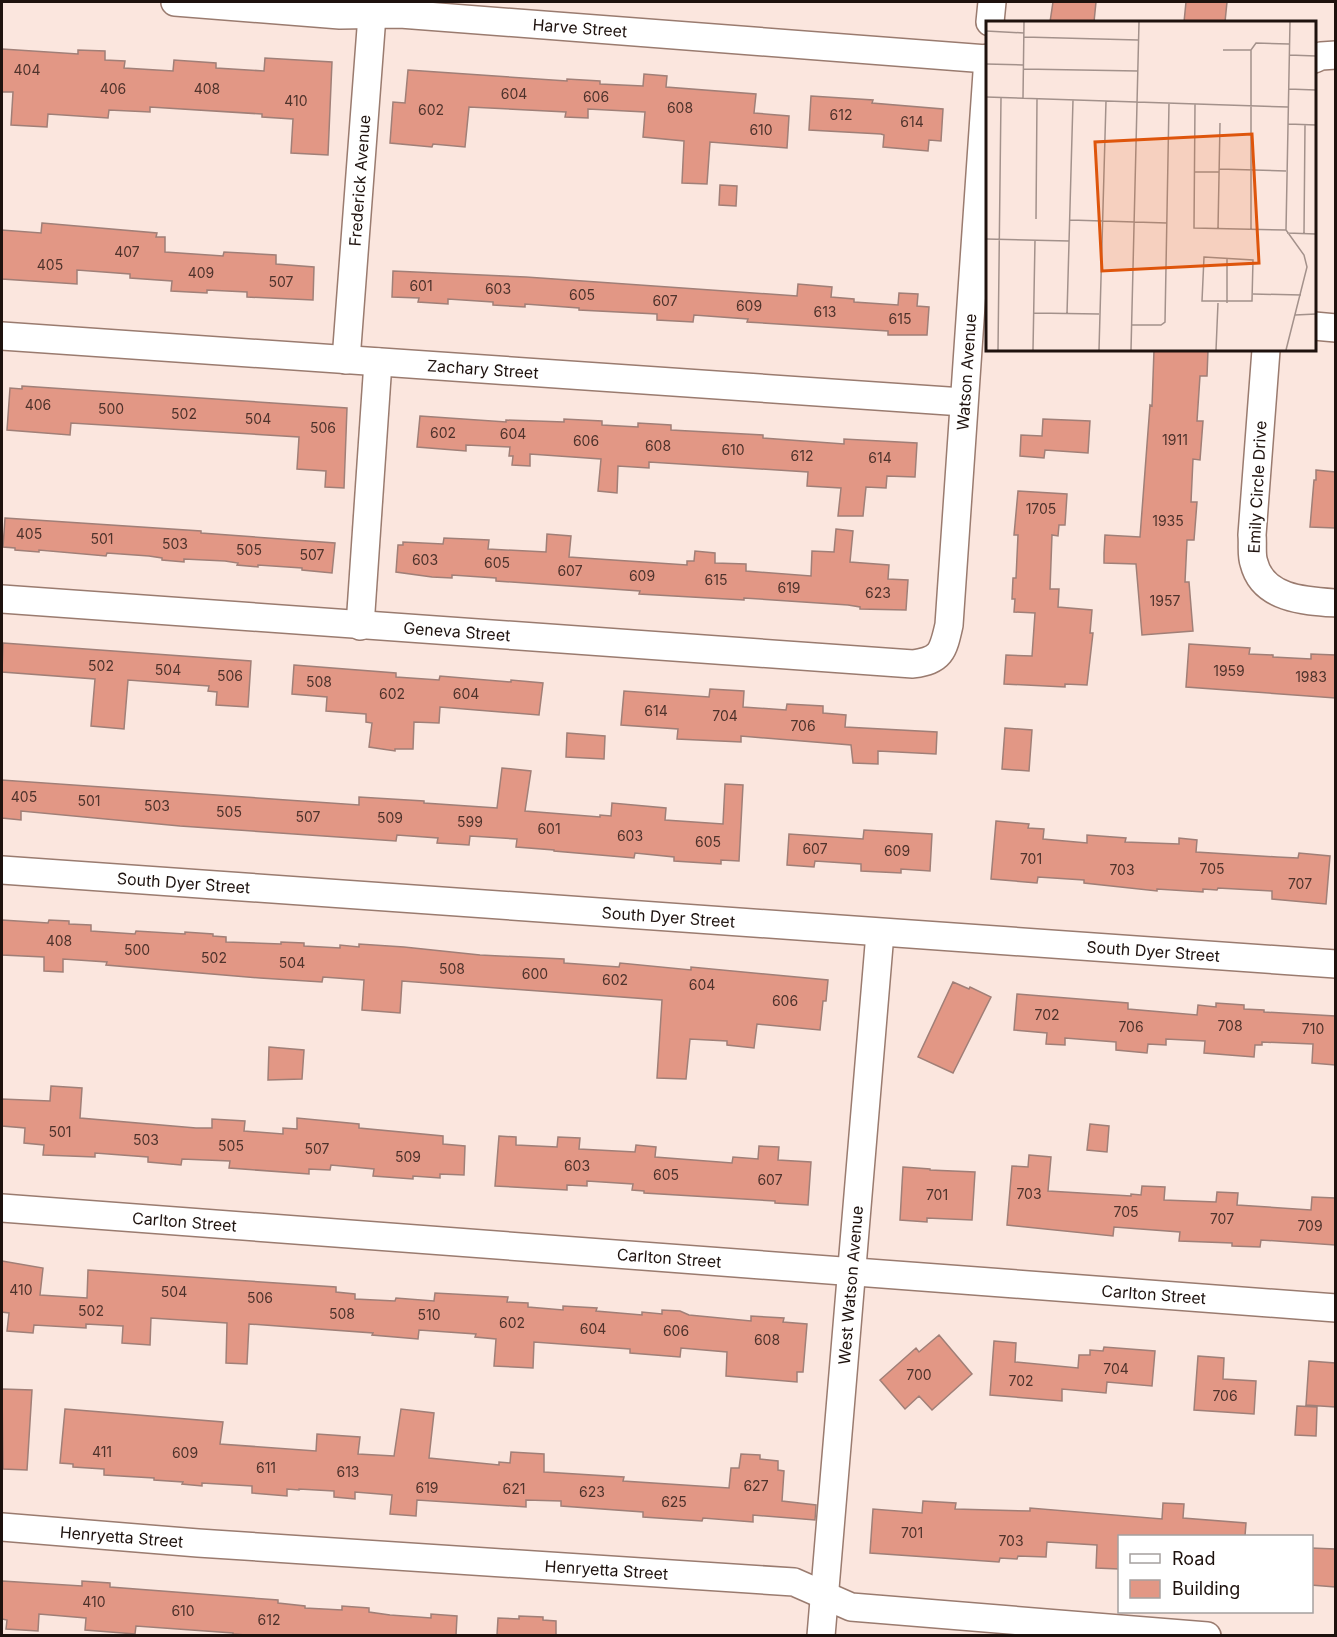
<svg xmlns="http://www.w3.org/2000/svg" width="1337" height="1637" viewBox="0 0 1337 1637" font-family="Inter,sans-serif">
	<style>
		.building { fill: #e29785; stroke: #a07f77; stroke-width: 1.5 }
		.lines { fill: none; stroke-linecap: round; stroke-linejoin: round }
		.minor-casing { stroke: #9a7b6f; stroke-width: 30 }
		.minor { stroke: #fff; stroke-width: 27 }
		.labels { text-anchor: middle; stroke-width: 4.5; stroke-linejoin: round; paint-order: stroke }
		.number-label { font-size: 14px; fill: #4f332c }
		.street-label { font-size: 16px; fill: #1e120e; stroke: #fff }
		.inset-road { fill: none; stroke: #a3918b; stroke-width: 1.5 }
		.view { fill: #de550c; fill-opacity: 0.15; stroke: #de550c; stroke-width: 3 }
		.inset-edge { fill: none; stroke: #1e120e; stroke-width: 3 }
	</style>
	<rect width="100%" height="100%" fill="#fbe6de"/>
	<path class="building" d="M1053,2h43l-2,20h-44z
		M1186,2h41l-2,20h-41z
		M2,49l76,5v-4l27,1v9l20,1 -1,7 49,3 1,-11 42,3v5l48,3 1,-13 67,4 -4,93 -37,-2 2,-34 -31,-2v-3l-112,-7v5l-41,-2 -1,8 -60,-4 -1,13 -36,-2 2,-33h-11z
		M408,70l159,11v-2l33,2v3l43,2 1,-12 23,2 -1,11 90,7 -2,19 35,3 -2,32 -77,-6 -3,42 -25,-1 2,-42 -41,-4 2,-25 -57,-3v9l-23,-1 1,-5 -97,-5 -4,40 -32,-3 -1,3 -42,-4 3,-41 12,1z
		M811,96l62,4 -1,3 71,6 -2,32 -12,-1 -1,11 -45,-4 1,-12 -3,-1 -72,-4z
		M720,185l17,1 -1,20 -17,-1z
		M42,223l115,10 -1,4h9v15l58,4 1,-4 52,3v9l38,3 -1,33 -66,-3v-5l-40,-2v3l-36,-2 1,-10 -42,-3v-4l-53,-4v14l-75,-5v-49l39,3z
		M393,271l133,6 271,19 1,-12 34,3 -1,10 23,2v3l44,3 1,-12 19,1 -1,12 12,1 -2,28h-39v-4l-16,-1 -125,-8 1,-3 -54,-4 -1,7 -36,-2v-6l-78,-4v-2l-54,-4v3l-32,-2v-3l-45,-3v5l-30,-2 1,-4 -27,-1z
		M1154,350h54l-1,26h-7l-3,45h6l-3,39 -7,-1 -2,43h6l-3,38h-7l-2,42h4l4,49 -51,4 -6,-71 -32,-1v-10l1,-18 35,2 10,-132 2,1z
		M22,386l325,22 -3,80 -19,-1 1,-16 -29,-2 2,-32 -228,-14 -1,12 -63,-5 3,-42 12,1z
		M420,416l86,6v-2l58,2v-3l38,2v4l36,2v-4l33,2v5l92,5v3l81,6v-5l73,4 -2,34 -28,-1 -1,12 -20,-1 -3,29h-25l3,-28 -34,-2 1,-14 -159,-10v6l-31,-2 -1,27 -19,-2 3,-32 -71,-5v12l-18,-1 1,-9h-4l1,-9 -44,-2v6l-49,-4z
		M1043,419l47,2 -2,32 -43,-3 -1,8 -24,-2 1,-21 21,1z
		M1316,470l19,2v56l-25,-1 4,-47h2z
		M1018,491l49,3 -2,31h-6l-1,11 -6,-1 -2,54h9l-1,18 34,3 -2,23h3l-6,52 -22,-1v3l-61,-3 2,-29 26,1 3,-43 -21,-1 1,-13h-3l1,-21h3l2,-43h-4z
		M5,518l196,13v2l134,10 -3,30 -30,-3v-2l-44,-3v2l-21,-2 1,-2 -13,-2 -41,-2v3l-22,-2v-2l-13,-2 -42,-3 -1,3 -67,-6v2l-24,-2v-2l-12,-1z
		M836,529l17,2 -3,31 39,3 -1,14 20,1 -2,30 -46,-1v-2l-12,-2 -104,-7v2l-105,-6 1,-3 -144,-10v-3l-44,-3v3l-20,-1 -36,-5 2,-27h5v-3l40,2 1,-6 45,2 -1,9 58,3 1,-18 24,2 -2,21 118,8v-4h7l1,-10 20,2v10l31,1v7l65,5 1,-25 22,1z
		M3,643l248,18 -3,46 -32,-2 1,-13 -9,-1 1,-5 -81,-6 -4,49 -33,-3 4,-47 -93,-7z
		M1189,644l61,4 -1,6 24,1v2l38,2v-5l24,1v43l-149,-11z
		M294,665l102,8v4l43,3 1,-4 71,6v-2l32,3 -4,32 -99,-8 -1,16 -25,-1 -1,27h-18v2l-26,-4 3,-24 -6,-1v-8l-40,-3 1,-14 -35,-3z
		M710,689l34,2 -1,16 43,3 1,-6 36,2v7l23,2 -1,12 92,5 -1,22 -58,-3v13l-25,-1 -2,-18 -110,-9v6l-64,-3 1,-10 -57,-4 3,-34 85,6z
		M1005,728l27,2 -3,41 -27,-2z
		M567,733l38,3 -1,23 -38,-2z
		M502,768l29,3 -6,40 75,6v-2l11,1 1,-13 54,5 -1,12 58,4 2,-40 18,1 -4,76 -18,-1v4l-47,-3v-4l-39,-4 -1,5 -80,-7v-1l-38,-3 1,-8 -47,-3 -1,9 -32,-2 1,-5 -41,-3 -1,6 -216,-15 -159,-15v9l-19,-2v-38l357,25v-8l65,4v2l73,5z
		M996,821l33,3 -1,4 16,1 -1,10 44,4v-8l39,3 -1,4 54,2v-6l18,2 -1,12 81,5 21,1 1,-5 31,3 -4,48 -54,-5v-8l-54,-3 -1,2 -14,-1v3l-46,-3v2l-73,-8v-3l-46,-3 -1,6 -46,-4z
		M864,830l68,4 -2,37 -29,-2v4l-40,-2v-7l-46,-3 -1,6 -27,-2 2,-31 74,5z
		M2,920l46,3 1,-3 20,1v3l22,1v6l44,3 1,-3 49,3v-2l28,2v2l13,1v5l55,2v-2l23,1v3l36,2v-3l19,2v-3l45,3 76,8 84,4v4l55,4 1,-4 71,7v-3l137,13 -2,21h-3l-3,29 -63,-6 -3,24 -27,-3v-4l-37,-2 -4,40 -29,-1 5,-78 -260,-19 -2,32 -38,-3 2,-30 -41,-3 -1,5 -62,-4 -154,-13 1,-3 -44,-3v13l-19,-1v-14l-42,-2z
		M953,982l16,7 1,-2 21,10 -38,76 -35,-16z
		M1017,994l111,9v6l69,6 1,-10 18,2v-4l28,2v4l20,1v2l71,4v49l-23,-2 1,-19 -51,-2v3h-7l-1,12 -50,-4 1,-12 -39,-2v6l-18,-1 -1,9 -31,-3v-8l-51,-4v7l-19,-1 1,-11 -33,-3z
		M269,1047l35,3 -2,29 -34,1z
		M51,1086l31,2 -2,30 116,10h16v-9l33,2 -1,10 39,3v-6l14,1v-11l62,6v4l84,8v8l22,2 -1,29 -24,-1v4l-27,-2v3l-40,-3 1,-7 -43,-4 -1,5 -21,-1v5l-80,-6 1,-7 -48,-2 -1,6 -33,-3v-5l-53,-4v4l-52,-2 1,-10 -20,-2 1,-15 -23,-2v-27l48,2z
		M1090,1124l19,2 -2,26 -20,-2z
		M499,1136l17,1v8l41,2 1,-10 22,1 -1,11 56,3 1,-7 20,2 -1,10 77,6 1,-6 25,2 1,-13 20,1 -1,13 33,2 -3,43 -33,-2v-2l-131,-8v-2l-12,-1 1,-6 -46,-3v5l-20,-1v5l-72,-4z
		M1029,1155l22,2 -3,34 83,5v-2l10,1 1,-9 23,1 -1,13 52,2 1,-10 21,1 -1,12 74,5 1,-13 23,1v47l-74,-5 -1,7 -28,-1v-3l-53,-2 1,-9 -66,-5 -1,9 -106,-11 5,-59 16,1z
		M903,1167l27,2v1l45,2 -3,48 -45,-2v4l-27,-2z
		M2,1261l41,7 -3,27 47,3 1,-28 248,17v5l19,2v5l40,2 1,-3 38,3 1,-8 73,4 -1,5 21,1v4l35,3v-4l34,2 -1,3 46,4v-3l20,2v-4l18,1 9,4 62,6v-5l33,2 -1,4 24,2 -4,48h-6v10l-71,-6 1,-24 -46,-4 -1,9 -50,-4v-4l-96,-7 -1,26 -39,-2 2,-27 -21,-2 1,-3 -57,-4 -1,9 -46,-4 1,-2 -124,-9 -2,40 -21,-1 1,-40 -76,-5 -1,27 -28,-2 1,-17 -37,-2v4l-52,-3 -1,8 -26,-2 2,-18 -7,-1z
		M939,1335l33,39 -40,36 -13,-14 -14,13 -25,-29 36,-32 3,4z
		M994,1341l22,2 -1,19 63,6 1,-13h11v-5l13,1 1,-4 51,4 -3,35 -45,-4 -1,11 -44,-4v12l-72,-6z
		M1198,1356l26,2 -1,21 33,2 -2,33 -60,-4z
		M1309,1361l26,2v44l-29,-2z
		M2,1389l30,1 -5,80 -24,-1z
		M1297,1406l20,1 -1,29 -21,-1z
		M65,1409l158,13 -3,22 96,7 1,-17 43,3 -2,17 36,2 7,-47 33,4 -5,45 70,7v-3l11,1 1,-11 33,2v18l80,5 -1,4 106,7 2,-20h8l2,-14 19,1v4l18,2v9l6,1 -2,30 34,4 -1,15 -62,-5v7l-50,-4 -1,3 -59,-4v-5l-82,-6v-5l-35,-1v7l-109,-7 -1,16 -26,-2 2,-19 -37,-3v7l-21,-2v-6l-35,-2v1l-12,-1v7l-35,-3v-7l-50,-3v3l-20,-2 1,-2 -29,-2v-2l-50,-3v-6l-31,-2v-3l-13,-1z
		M923,1501l33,2 -1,6 75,2v-3l132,11 1,-16 21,1 -1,14 63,5 -1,13h-126v33l-23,-1 1,-23 -50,-3 -1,15 -28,-1 -1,3 -17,-1 -1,4 -129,-9 3,-44 49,4z
		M1311,1548l24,1v38l-24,-2z
		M2,1581l80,5v-5l28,2v4l168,13v3l27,3v2l37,2v-4l27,2v4l21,3 41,3v-4l26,2 -1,19h-210l-13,-1v-1l-97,-7 -1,8 -50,-4 1,-12 -47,-4 -1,17 -32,-2 1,-9 -5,-1z
		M519,1616l24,1v3l13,1v14h-59l1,-17 21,1z"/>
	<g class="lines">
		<defs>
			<g id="minor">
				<path id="s1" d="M175,2l165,13 60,-1 587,45"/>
				<path d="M990,22l2,-20"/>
				<path d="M1314,59l7,-3 15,-1"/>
				<path d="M1314,326l22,2"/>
				<path id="s2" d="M2,336l961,66"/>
				<path d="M1266,350l-14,185c1,9 -1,20 2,28 9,36 51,38 82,40"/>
				<path id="s3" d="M346,360l27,-358"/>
				<path id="s4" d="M2,599l911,65c28,-4 30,-12 36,-39l39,-567"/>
				<path d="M360,626l18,-264"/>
				<path id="s5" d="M2,870l1334,94"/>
				<path id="s6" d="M2,1208l1334,100"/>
				<path id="s7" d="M2,1527l196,16 596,39 57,25 356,29"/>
				<path id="s8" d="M821,1636l59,-703"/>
			</g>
		</defs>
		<use href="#minor" class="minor-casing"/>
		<use href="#minor" class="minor"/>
	</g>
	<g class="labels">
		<g class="number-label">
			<text x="27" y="75">404</text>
			<text x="113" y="94">406</text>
			<text x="207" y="94">408</text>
			<text x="514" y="99">604</text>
			<text x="596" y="102">606</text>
			<text x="296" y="106">410</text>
			<text x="680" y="113">608</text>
			<text x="431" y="115">602</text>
			<text x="841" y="120">612</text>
			<text x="912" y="127">614</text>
			<text x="761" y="135">610</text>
			<text x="127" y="257">407</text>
			<text x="50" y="270">405</text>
			<text x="201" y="278">409</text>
			<text x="281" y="287">507</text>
			<text x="421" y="291">601</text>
			<text x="498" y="294">603</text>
			<text x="582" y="300">605</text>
			<text x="665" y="306">607</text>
			<text x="749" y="311">609</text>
			<text x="825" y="317">613</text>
			<text x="900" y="324">615</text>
			<text x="38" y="410">406</text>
			<text x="111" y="414">500</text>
			<text x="184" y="419">502</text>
			<text x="258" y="424">504</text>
			<text x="323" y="433">506</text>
			<text x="443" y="438">602</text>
			<text x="513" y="439">604</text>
			<text x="1175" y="445">1911</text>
			<text x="586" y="446">606</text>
			<text x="658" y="451">608</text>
			<text x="733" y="455">610</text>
			<text x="802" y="461">612</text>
			<text x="880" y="463">614</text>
			<text x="1041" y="514">1705</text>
			<text x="1168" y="526">1935</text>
			<text x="29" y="539">405</text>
			<text x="102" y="544">501</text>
			<text x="175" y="549">503</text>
			<text x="249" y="555">505</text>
			<text x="312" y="560">507</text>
			<text x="425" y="565">603</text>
			<text x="497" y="568">605</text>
			<text x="570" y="576">607</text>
			<text x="642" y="581">609</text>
			<text x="716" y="585">615</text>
			<text x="789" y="593">619</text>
			<text x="878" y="598">623</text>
			<text x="1165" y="606">1957</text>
			<text x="101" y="671">502</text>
			<text x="168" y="675">504</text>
			<text x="1229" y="676">1959</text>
			<text x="230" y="681">506</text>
			<text x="1311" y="682">1983</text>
			<text x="319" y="687">508</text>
			<text x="392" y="699">602</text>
			<text x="466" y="699">604</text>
			<text x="656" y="716">614</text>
			<text x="725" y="721">704</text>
			<text x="803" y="731">706</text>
			<text x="24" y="802">405</text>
			<text x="89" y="806">501</text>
			<text x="157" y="811">503</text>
			<text x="229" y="817">505</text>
			<text x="308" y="822">507</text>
			<text x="390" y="823">509</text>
			<text x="470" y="827">599</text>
			<text x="549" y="834">601</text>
			<text x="630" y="841">603</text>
			<text x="708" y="847">605</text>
			<text x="815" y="854">607</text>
			<text x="897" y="856">609</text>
			<text x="1031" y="864">701</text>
			<text x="1212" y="874">705</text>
			<text x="1122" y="875">703</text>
			<text x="1300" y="889">707</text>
			<text x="59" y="946">408</text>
			<text x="137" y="955">500</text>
			<text x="214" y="963">502</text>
			<text x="292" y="968">504</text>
			<text x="452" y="974">508</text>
			<text x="535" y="979">600</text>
			<text x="615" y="985">602</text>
			<text x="702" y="990">604</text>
			<text x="785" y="1006">606</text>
			<text x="1047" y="1020">702</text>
			<text x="1230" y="1031">708</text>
			<text x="1131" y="1032">706</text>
			<text x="1313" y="1034">710</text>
			<text x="60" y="1137">501</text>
			<text x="146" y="1145">503</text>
			<text x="231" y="1151">505</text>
			<text x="317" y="1154">507</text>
			<text x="408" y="1162">509</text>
			<text x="577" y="1171">603</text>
			<text x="666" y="1180">605</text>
			<text x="770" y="1185">607</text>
			<text x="1029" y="1199">703</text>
			<text x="937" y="1200">701</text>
			<text x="1126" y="1217">705</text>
			<text x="1222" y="1224">707</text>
			<text x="1310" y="1231">709</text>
			<text x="21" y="1295">410</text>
			<text x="174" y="1297">504</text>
			<text x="260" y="1303">506</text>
			<text x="91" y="1316">502</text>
			<text x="342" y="1319">508</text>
			<text x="429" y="1320">510</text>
			<text x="512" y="1328">602</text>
			<text x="593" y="1334">604</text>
			<text x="676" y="1336">606</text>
			<text x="767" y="1345">608</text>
			<text x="1116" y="1374">704</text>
			<text x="919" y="1380">700</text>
			<text x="1021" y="1386">702</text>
			<text x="1225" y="1401">706</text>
			<text x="102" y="1457">411</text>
			<text x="185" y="1458">609</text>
			<text x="266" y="1473">611</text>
			<text x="348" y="1477">613</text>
			<text x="756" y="1491">627</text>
			<text x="427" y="1493">619</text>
			<text x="514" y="1494">621</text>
			<text x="592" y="1497">623</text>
			<text x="674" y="1507">625</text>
			<text x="912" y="1538">701</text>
			<text x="1011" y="1546">703</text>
			<text x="94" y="1607">410</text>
			<text x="183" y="1616">610</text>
			<text x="269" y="1625">612</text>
		</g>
		<g class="street-label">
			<text dy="6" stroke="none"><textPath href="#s1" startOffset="406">Harve Street</textPath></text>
			<text dy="6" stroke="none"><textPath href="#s3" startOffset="180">Frederick Avenue</textPath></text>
			<text dy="6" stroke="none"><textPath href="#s2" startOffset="482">Zachary Street</textPath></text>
			<text dy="6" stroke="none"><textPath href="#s4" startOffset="1226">Watson Avenue</textPath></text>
			<text transform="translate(1257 487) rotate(-87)" y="6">Emily Circle Drive</text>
			<text dy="6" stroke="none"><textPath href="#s4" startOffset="456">Geneva Street</textPath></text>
			<text dy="6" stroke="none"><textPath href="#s5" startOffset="182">South Dyer Street</textPath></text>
			<text dy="6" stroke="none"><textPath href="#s5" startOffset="668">South Dyer Street</textPath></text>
			<text dy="6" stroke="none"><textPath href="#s5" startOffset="1154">South Dyer Street</textPath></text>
			<text dy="6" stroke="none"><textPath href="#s6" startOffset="183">Carlton Street</textPath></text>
			<text dy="6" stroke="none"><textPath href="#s6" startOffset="669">Carlton Street</textPath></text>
			<text dy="6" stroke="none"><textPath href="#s8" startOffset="352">West Watson Avenue</textPath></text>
			<text dy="6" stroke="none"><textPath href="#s6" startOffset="1155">Carlton Street</textPath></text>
			<text dy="6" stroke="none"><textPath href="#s7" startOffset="120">Henryetta Street</textPath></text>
			<text dy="6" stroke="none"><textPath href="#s7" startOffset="606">Henryetta Street</textPath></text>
		</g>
	</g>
	<g transform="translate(986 21)">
		<rect width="330" height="330" fill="#fbe6de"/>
		<path class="inset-road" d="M0,10l38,2M38,16l114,3M237,29h28l5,-7 33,1M265,29v179M303,34l27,1M0,43l37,1M37,48l115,2M302,68l28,1M0,76l302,10M37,77l1,-76M209,83l-1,124 92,2M302,103l28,1M233,148l67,2M208,151h25M50,198l1,-120M84,199l97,3M232,208l2,-106M301,212l29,1M318,212l1,-108M0,218l83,2M218,236l49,3 -1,41h-50zM267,273l48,1M241,282v-45M48,292l65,1M81,293l6,-214M309,294l21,-1M146,304h29l4,-3 4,-219M12,329l3,-252M47,329l2,-110M113,329l7,-249M145,329l8,-328M230,329l2,-47M300,329l21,-83 -3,-12 -18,-25 4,-208"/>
		<path class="view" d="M266,113l7,129 -157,8 -7,-129z"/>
		<rect width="330" height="330" class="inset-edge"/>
	</g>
	<rect width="1337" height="1637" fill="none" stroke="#1e120e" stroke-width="6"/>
	<rect x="1118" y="1535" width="195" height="78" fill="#ffffff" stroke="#a5a09f" stroke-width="1.5"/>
	<rect x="1130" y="1554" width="30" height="9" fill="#ffffff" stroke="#a5a09f" stroke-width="1.5"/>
	<text x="1172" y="1565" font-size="18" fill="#1e120e">Road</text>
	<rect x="1130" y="1580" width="30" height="18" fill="#e29785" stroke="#a5a09f" stroke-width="1.5"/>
	<text x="1172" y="1595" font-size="18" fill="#1e120e">Building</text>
</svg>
